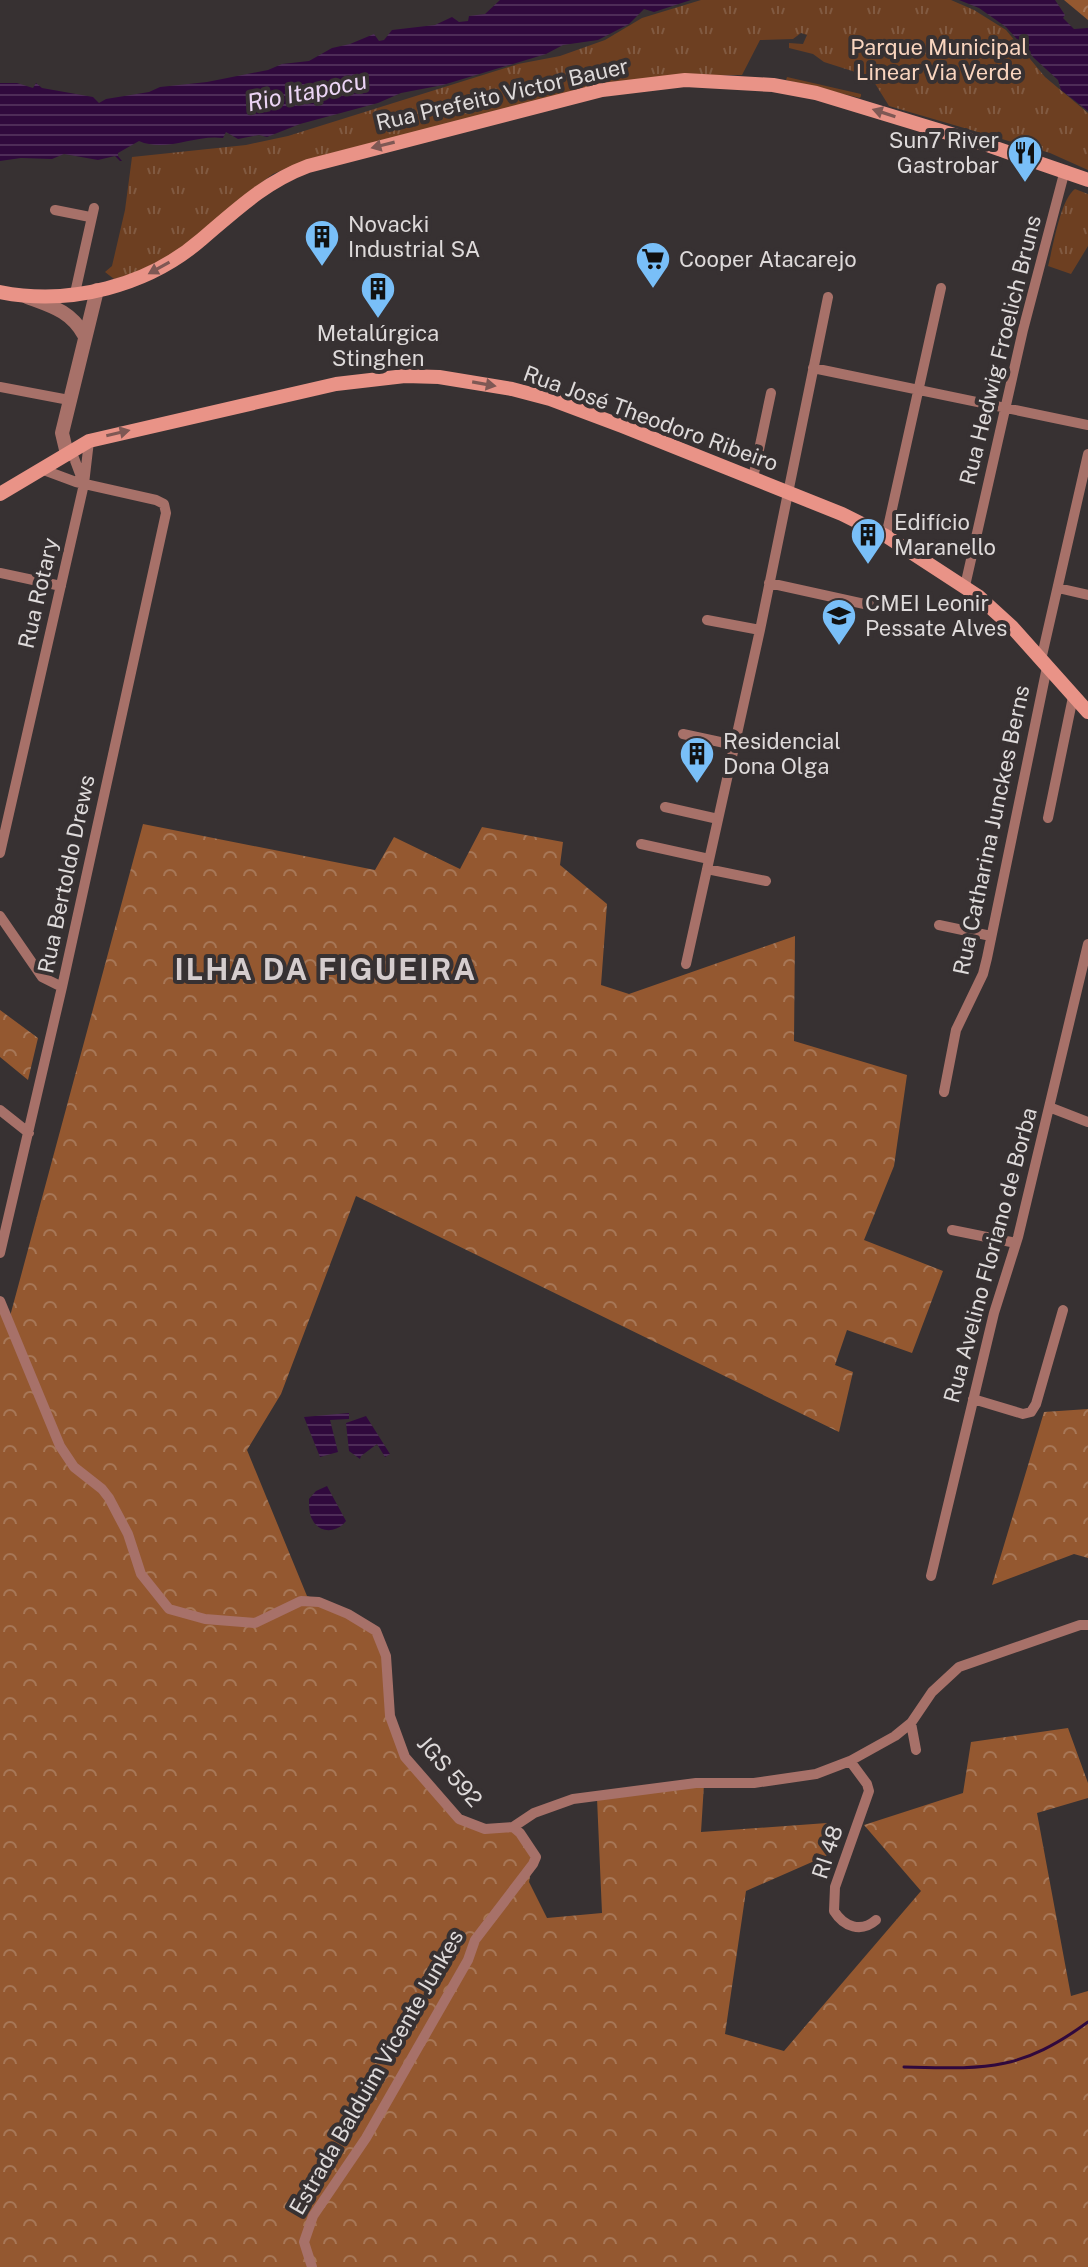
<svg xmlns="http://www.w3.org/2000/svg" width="1088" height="2267" viewBox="0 0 1088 2267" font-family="'Public Sans',sans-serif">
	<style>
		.green { fill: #6d3f21 }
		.forest { fill: url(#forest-crowns) }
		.park { fill: url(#park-tufts) }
		.water { fill: url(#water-rules) }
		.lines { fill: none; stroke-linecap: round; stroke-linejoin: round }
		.stream { stroke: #30093d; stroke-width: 3 }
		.minor { stroke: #a77169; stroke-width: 10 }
		.tertiary { stroke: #a77169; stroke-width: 14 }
		.secondary { stroke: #e99387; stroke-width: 14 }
		.oneway { fill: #7e5854 }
		.labels { text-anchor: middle; stroke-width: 8; stroke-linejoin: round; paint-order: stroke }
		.park-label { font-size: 22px; fill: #f9d5bf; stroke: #373132 }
		.street-label { font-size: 22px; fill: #dedada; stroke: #373132 }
		.poi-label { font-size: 22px; fill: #dedada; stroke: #373132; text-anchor: start }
		.water-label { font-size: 24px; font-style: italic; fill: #ecd5f5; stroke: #373132 }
		.district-label { font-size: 30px; font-weight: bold; letter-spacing: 2px; fill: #d5cdce; stroke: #373132 }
	</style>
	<defs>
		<pattern id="forest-crowns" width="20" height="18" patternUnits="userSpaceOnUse" patternTransform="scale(2)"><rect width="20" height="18" fill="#945830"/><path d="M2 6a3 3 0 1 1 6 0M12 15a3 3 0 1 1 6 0" fill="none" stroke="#a77757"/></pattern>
		<pattern id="park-tufts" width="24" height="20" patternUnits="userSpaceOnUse" patternTransform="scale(2)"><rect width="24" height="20" fill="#6d3f21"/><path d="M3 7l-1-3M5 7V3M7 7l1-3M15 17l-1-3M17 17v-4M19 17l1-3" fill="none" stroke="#815a41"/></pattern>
		<pattern id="water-rules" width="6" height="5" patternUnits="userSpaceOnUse" patternTransform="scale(2)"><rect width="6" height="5" fill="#30093d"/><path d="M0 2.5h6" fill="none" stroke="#4e2c58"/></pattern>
	</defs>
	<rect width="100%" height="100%" fill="#373132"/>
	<path class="green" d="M787,77l74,17v2l-1,2 -74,-18z"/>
	<path class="forest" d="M1064,0h24v20z
		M143,824l232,46 19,-33 66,32 22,-42 81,15 -3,23 47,39 -6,81 28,9 166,-58 -1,105 113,34 -13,91 -30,74 79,31 -31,82 -65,-23 -12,35 18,7 -14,60 -483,-236 -75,198 -34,56 60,146 29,10 42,28 23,123 57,65 59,6 17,28 -5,26 18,36 55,-5 -5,-115 107,-14 -3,48 126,-9 1,32 -82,36 -21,143 59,17 137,-160 -57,-66 99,-32 8,-51 97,-14 20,55v15l-51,15 34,183 17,-5v276h-1088v-963l9,16z
		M0,1010l38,28 -10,42 -28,-23z
		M1088,1409v149l-14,-4 -82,31 52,-173z"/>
	<path class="park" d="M701,0h250l23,10 32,20 39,47 43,36v57l-38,-17 -161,-47 -18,-29 -47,-15 -11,-8 -24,-6v-5l14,1 4,-9 -6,-2 -8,6 -33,1 -18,35h-59l-233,48 -141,36 -36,15 -23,17 -68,58 -47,24 -21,6 -9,-7 7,-6 13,-56 7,-53 114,-12 42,-9 230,-72 42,-8 45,-16 37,-22z
		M1075,189l13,5v52l-17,28 -23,-8c5,-18 12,-66 27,-77z"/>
	<path class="water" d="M500,0h191l-37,12 -10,-3 -15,15 -31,16 -35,5 -17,9 -103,31 -42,8 -23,10 -78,21 -33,13 -8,-2 -21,4 -12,-7 -3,6c-28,-4 -57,15 -84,3l-21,12v3l4,5h-2l-5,-5 -17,4 -34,-6 -12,5 -31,-1 -21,3v-78h17l16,5 3,-5 6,5 51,9 6,6 7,-4 43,-7 11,-5 47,-5 61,-12 14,-6 27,-3 23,-13 18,-4 24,-10 5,7 5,-1 8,-10 43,-5 17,-8 7,5 9,-1 1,-5 16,-2z
		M959,0h96l10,15 -2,3 11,11 14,-1v83l-27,-21 -3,-10 -24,-22 -28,-31 -27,-19z
		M349,1413v6l-19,1 8,32 -18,5 -16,-40z
		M366,1416l24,38 -5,3 -8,-13 -16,12 -1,3 -11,-8 -3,-28z
		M327,1486l19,35c-9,12 -27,13 -34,-2 -3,-5 -3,-15 -3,-20l7,-8z"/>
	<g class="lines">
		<path class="stream" d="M904,2067c82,2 115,5 184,-45"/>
		<path class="minor" d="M55,210l35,7
			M75,293l19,-85
			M813,368l275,57
			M0,387l69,13
			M67,454l7,4 9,24
			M753,478l18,-85
			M886,536l55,-248
			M0,573l61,13
			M769,583l109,24
			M965,586l58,-256 42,-160
			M1058,588l30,7
			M707,620l53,10
			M1041,660l47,-206
			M683,734l51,11
			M665,807l53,12
			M1048,818l25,-121
			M641,844l68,15
			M0,853l84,-369 5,-43
			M707,869l59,12
			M0,916l42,61 20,10
			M939,925l52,11
			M686,964l74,-334 68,-333
			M944,1092l12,-62 27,-56 4,-16 60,-291
			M1049,1107l39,15
			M0,1110l29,23
			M952,1230l64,13
			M0,1253l62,-266 104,-474 -2,-9 -8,-4 -80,-18 -35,-13
			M0,1301l60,145 14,21 28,22 7,9 19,36 13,40 28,35 36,10 50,4 46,-22 18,1 29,12 28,17 10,25 4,60 15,41 54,62 26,10 28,-2 21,-14 39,-14 123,-16h58l62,-9 34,-13 45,-25 16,-13 21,-31 27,-25 121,-42h8
			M973,1399l50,15 8,-2 5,-8 27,-94
			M931,1576l63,-263 24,-76 70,-293
			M911,1723l5,27
			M850,1761l17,23 2,7 -34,96 -1,24c10,16 27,22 42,9
			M312,2267l-8,-25 9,-26 53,-78 102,-178 7,-20 58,-76 3,-7 -16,-24 -7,-6"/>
		<path class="tertiary" d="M27,297c24,9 44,14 57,38
			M67,454l-5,-21 35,-143"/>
		<path class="secondary" d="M0,292c70,14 148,-6 202,-53 34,-29 63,-57 106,-73l294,-76 83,-10 88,5 43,8 171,52 101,35
			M0,494l89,-53 247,-57 69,-8 34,1 73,12 38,10 72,27 220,88 44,22 92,60 34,31 76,85"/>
	</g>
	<defs><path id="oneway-solid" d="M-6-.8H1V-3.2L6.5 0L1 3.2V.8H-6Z" transform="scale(2)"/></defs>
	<g class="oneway">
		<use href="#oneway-solid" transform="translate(884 113) rotate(-162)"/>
		<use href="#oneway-solid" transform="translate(383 145) rotate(166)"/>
		<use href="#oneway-solid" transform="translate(159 268) rotate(151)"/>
		<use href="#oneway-solid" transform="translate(484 384) rotate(10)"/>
		<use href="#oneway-solid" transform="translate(118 433) rotate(-13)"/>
	</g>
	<defs>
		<symbol id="restaurant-pin" viewBox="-11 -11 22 30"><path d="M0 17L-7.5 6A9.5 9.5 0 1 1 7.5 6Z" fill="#79bff8" stroke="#373132"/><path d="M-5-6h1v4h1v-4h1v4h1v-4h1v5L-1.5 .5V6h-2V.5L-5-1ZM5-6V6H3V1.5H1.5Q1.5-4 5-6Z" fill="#111"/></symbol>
		<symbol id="building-pin" viewBox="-11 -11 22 30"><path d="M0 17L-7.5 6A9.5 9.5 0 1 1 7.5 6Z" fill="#79bff8" stroke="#373132"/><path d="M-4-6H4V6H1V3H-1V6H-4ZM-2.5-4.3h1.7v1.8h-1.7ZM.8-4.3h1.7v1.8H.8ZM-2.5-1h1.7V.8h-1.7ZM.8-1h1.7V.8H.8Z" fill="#111"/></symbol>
		<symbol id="supermarket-pin" viewBox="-11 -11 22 30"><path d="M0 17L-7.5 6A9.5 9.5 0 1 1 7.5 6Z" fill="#79bff8" stroke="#373132"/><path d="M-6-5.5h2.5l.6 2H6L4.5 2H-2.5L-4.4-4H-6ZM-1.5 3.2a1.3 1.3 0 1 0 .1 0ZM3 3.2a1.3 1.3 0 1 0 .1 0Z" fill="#111"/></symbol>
		<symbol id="school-pin" viewBox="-11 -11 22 30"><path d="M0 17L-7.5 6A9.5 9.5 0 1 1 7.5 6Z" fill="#79bff8" stroke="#373132"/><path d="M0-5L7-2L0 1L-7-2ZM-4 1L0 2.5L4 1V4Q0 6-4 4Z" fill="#111"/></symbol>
	</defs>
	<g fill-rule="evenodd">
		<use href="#restaurant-pin" x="1005" y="133" width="40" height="54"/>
		<use href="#building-pin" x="302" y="217" width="40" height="54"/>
		<use href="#supermarket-pin" x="633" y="239" width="40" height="54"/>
		<use href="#building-pin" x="358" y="269" width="40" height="54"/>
		<use href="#building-pin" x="848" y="515" width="40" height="54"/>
		<use href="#school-pin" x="819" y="596" width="40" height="54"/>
		<use href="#building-pin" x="677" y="734" width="40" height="54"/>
	</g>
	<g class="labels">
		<g class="park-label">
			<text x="939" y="55">Parque Municipal<tspan x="939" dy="25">Linear Via Verde</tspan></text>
		</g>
		<g class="street-label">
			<text transform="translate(502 94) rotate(-13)" y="8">Rua Prefeito Victor Bauer</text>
			<text transform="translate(1000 350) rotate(-76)" y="8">Rua Hedwig Froelich Bruns</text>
			<text transform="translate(651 418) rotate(20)" y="8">Rua José Theodoro Ribeiro</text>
			<text transform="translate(38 593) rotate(-77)" y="8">Rua Rotary</text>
			<text transform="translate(991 830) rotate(-78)" y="8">Rua Catharina Junckes Berns</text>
			<text transform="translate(66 874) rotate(-78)" y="8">Rua Bertoldo Drews</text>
			<text transform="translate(990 1255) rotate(-75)" y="8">Rua Avelino Floriano de Borba</text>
			<text transform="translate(450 1771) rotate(49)" y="8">JGS 592</text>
			<text transform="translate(827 1852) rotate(-72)" y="8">RI 48</text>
			<text transform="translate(376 2072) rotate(-60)" y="8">Estrada Balduim Vicente Junkes</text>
		</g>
		<g class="poi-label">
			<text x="999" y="148" text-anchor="end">Sun7 River<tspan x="999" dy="25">Gastrobar</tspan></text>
			<text x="348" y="232">Novacki<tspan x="348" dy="25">Industrial SA</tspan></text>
			<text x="679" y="267">Cooper Atacarejo</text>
			<text x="378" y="341" text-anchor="middle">Metalúrgica<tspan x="378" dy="25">Stinghen</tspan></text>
			<text x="894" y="530">Edifício<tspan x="894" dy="25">Maranello</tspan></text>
			<text x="865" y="611">CMEI Leonir<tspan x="865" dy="25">Pessate Alves</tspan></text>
			<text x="723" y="749">Residencial<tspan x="723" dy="25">Dona Olga</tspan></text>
		</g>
		<g class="water-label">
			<text transform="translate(307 92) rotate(-11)" y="8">Rio Itapocu</text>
		</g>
		<g class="district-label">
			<text x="326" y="980">ILHA DA FIGUEIRA</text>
		</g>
	</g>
</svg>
